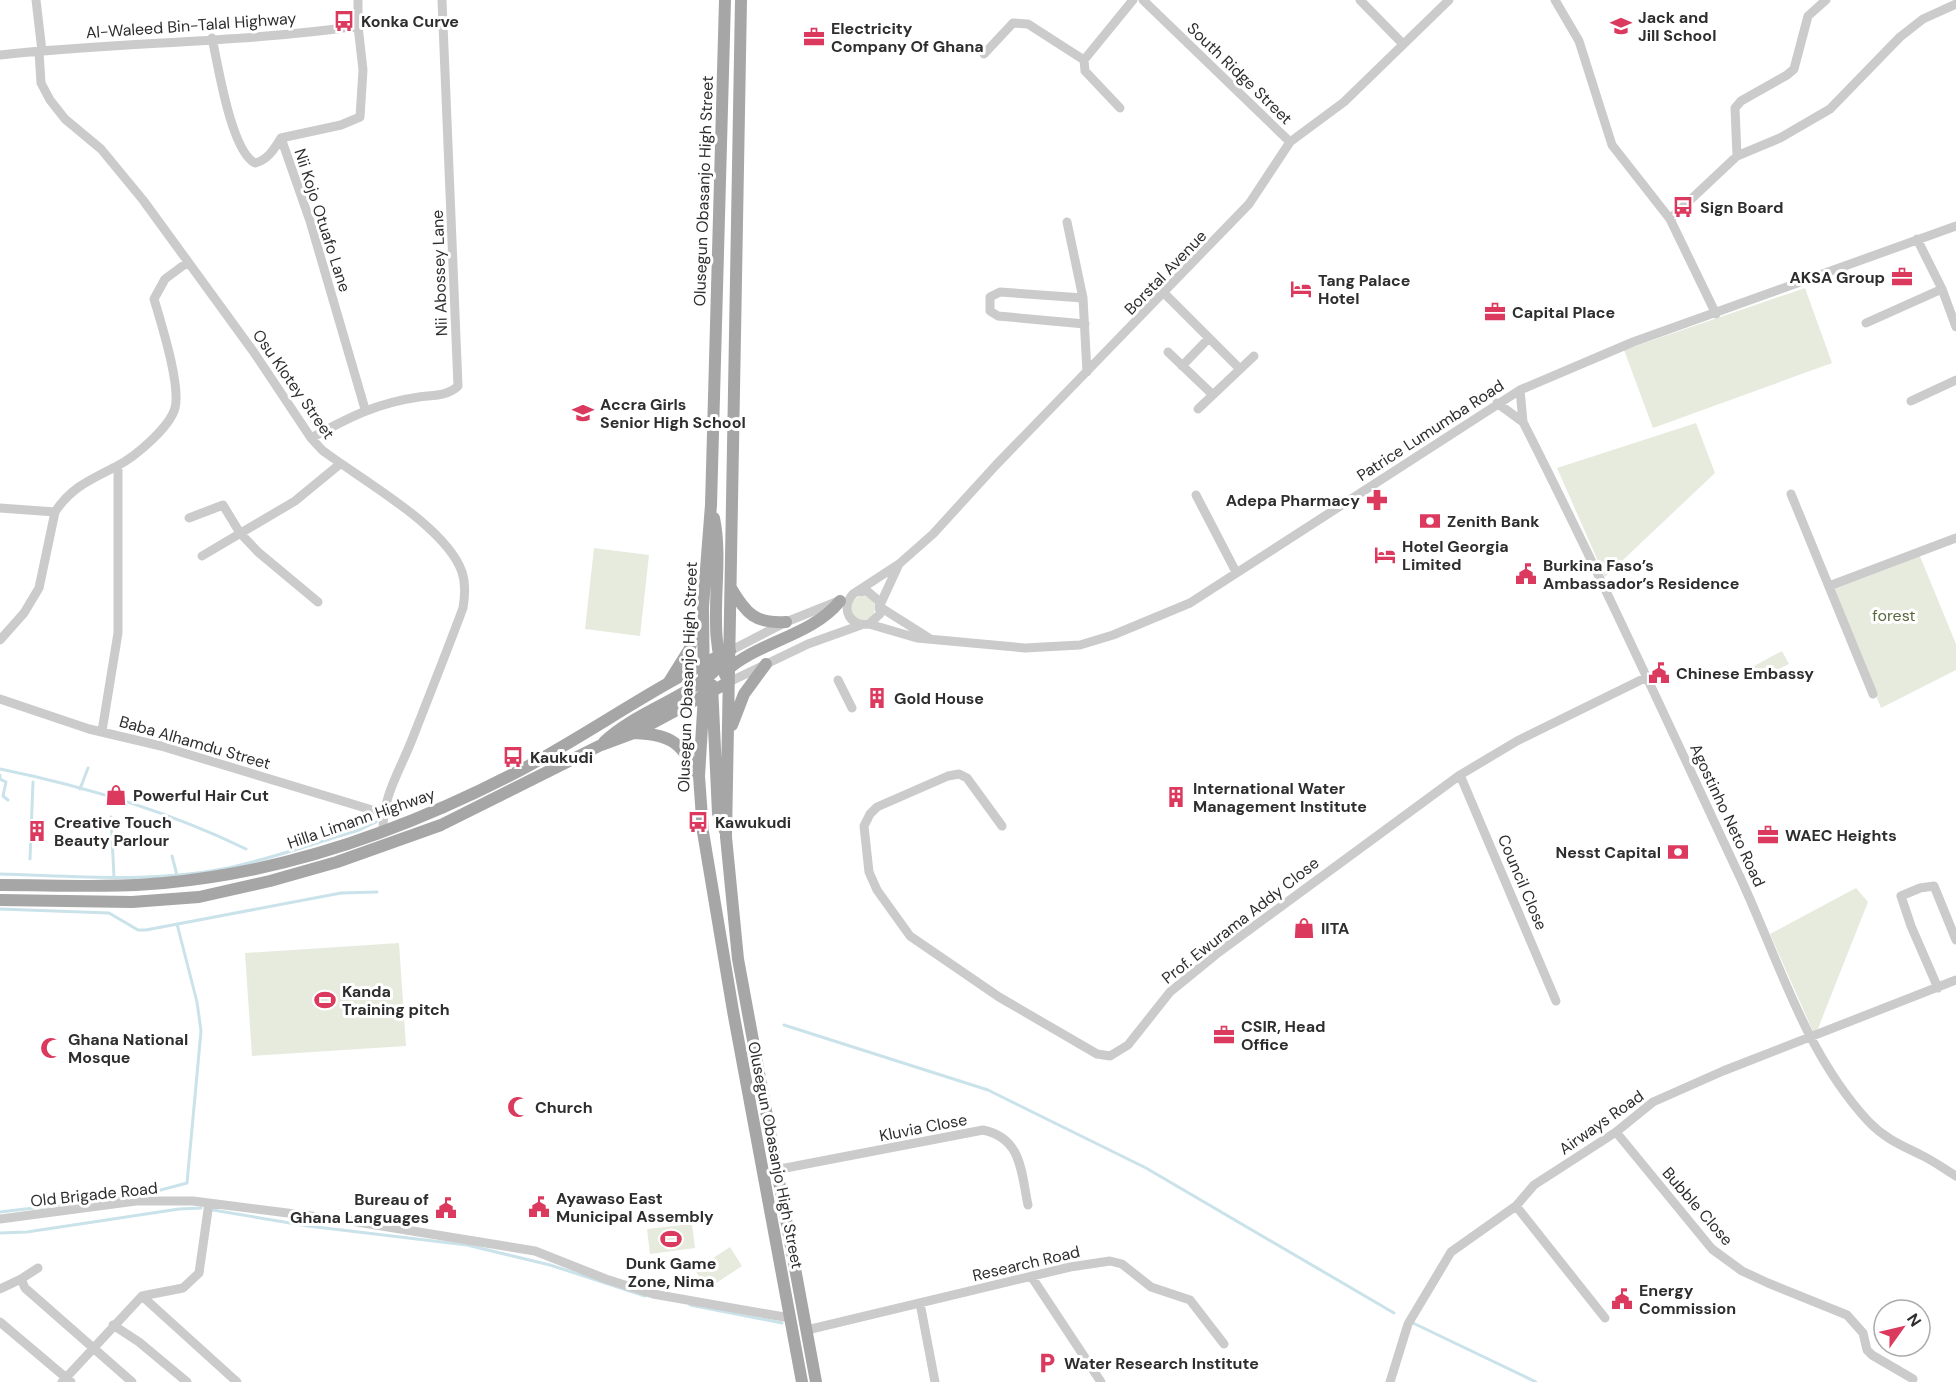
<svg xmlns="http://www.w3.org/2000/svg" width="1956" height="1382" viewBox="0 0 1956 1382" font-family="'DM Sans',sans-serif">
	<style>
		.green { fill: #e6ebdd }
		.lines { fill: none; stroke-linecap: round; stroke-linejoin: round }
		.stream { stroke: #cae2ea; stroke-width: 3 }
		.minor { stroke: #cbcbcb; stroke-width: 9 }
		.major { stroke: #a6a6a6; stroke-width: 12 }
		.labels { text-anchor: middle; stroke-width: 6; stroke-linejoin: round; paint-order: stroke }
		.poi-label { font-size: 16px; font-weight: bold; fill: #2e2e2e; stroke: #fff; text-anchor: start }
		.street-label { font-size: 16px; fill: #2e2e2e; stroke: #fff }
		.park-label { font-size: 16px; fill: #58683e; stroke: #fff }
	</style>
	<rect width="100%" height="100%" fill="#fff"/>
	<path class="green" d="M1805,288l27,75 -179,65 -29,-78z
		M1696,423l19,50 -110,104 -48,-109z
		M594,548l55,7 -9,81 -55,-7z
		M1919,554l37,90v26l-75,38 -49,-122z
		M851 608a12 12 0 1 1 24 0a12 12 0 1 1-24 0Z
		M1782,651l7,13 -29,14 -6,-12z
		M1856,888l12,14 -53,134 -45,-102z
		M399,943l7,103 -154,10 -7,-103z
		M692,1224l3,24 -45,6 -3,-25z
		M730,1247l12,19 -35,23 -12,-19z"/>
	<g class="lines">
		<path class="stream" d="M0,769c83,17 170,43 246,80
			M0,775v4l6,3 -3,14 5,4
			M80,789l8,-21
			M111,817l3,60
			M172,856l5,19
			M30,859l3,-77
			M0,874c74,2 150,9 223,-5 46,-9 91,-26 136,-39l17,-8
			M0,909l109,4 29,17h8l195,-37 36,-1
			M784,1025l204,65 158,78 248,145
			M142,1195l45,-12 14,-152 -4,-29 -20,-78
			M213,1210l95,16 159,19 83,20 95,31
			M0,1212l126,-15
			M0,1233l27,-1 152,-23 22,-1
			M690,1305l92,18
			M1413,1323l123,59"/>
		<path class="minor" d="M36,0l6,51
			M1143,0l147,142
			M1360,0l42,43
			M1555,0l24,41 33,104 58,74 46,95
			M212,38c6,27 19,113 43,125 13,-3 19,-14 26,-25
			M39,51l2,32 9,17 15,19 36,30 42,51 110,151 58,87 11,12c38,29 124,76 140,122 4,12 3,24 1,36 -16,43 -33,86 -50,129 -12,32 -31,59 -30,95
			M984,54l29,-31 15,1 56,36 1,11 35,37
			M0,55c119,-13 240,-12 358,-29v-26
			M1084,60l49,-60
			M281,138l29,83 55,188
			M281,138l60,-13 19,-8 3,-47 -5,-44
			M1737,156l-2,-48 6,-7 46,-26 7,-6 14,-53 18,-16
			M1670,219l67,-63 43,-18 50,-29 70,-72 23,-18 33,-15
			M1067,222l16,76 4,74
			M1917,239l25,50 14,38
			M1165,294l75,75
			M1083,298l-83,-6 -10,5v14l8,5 87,8
			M1866,323l76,-34
			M1168,352l45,43
			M1182,366l27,-28
			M1520,390l3,32c76,150 146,303 217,455 39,84 65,176 128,244 17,18 33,24 53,34 13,6 23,14 35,21
			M1911,401l45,-21
			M1497,403l26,19
			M1198,409l56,-53
			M311,438c37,-20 65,-35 108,-41 14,-2 29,-1 39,-11l-16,-386
			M1791,494l82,200
			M1196,495l40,77
			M0,508l55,4
			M189,518l34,-13 17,28 18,19 60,50
			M202,556l93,-55 45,-37
			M1829,586l127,-48
			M857,592l10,-1 12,10 1,13 -11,10c-19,3 -29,-15 -16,-30l46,-30 34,-30 63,-69 253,-261 41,-62 54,-40 105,-102
			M880,605l18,-39
			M880,607l49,31
			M869,624l48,14 108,10 55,-3 33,-10 77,-32 330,-213 113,-48 323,-116
			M0,640l24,-27 15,-25 16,-76c16,-25 37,-33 62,-46 18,-9 53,-39 58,-58 6,-23 -14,-85 -21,-109l11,-20 23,-17
			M730,651l56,-29 50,-20
			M838,680l14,28
			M729,682l79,-38 53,-19
			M0,699l89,30 72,17 221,67
			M102,731l16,-98v-167
			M1460,775l96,226
			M1002,826l-35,-48 -8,-4 -11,2 -71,31 -7,7 -6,12 5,46 8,18 33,46 89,61 98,57 13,2 18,-11 42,-53 49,-40 241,-177 57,-34 130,-64
			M1938,988l-27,-62 -10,-30 19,-8 14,-2 22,54
			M1616,1132l96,117 30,22 26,12 79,32 16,18 4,17 5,5 41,24
			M775,1170l208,-40c39,8 38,42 45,75
			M1516,1206l89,112
			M0,1219l136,-18h57l158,20 184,30 71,28 47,15 137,24
			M38,1268l-17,11 4,9 107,94
			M1031,1276l70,106
			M0,1289l21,-10
			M142,1296l95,86
			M920,1303l15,79
			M0,1322l71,60
			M113,1325l26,17 48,40
			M807,1330l263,-63 40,-6 12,3 29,23 39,13 34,44
			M62,1382l80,-86 41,-8 16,-15 10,-70
			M1390,1382l18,-58 43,-72 65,-46 18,-21 82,-53 37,-30 70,-31 233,-91"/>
		<path class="major" d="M725,0l-14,505 -8,102 1,88 -5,81 4,56 30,179 69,371
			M741,0l-15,837 12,122 78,423
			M714,518c11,52 -10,117 14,163
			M731,588c15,26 25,36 55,34
			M725,672c33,-31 86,-35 115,-71
			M669,682l20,-32 11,-30
			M712,685l6,128 7,18
			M732,725l12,-31 22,-30
			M635,733c39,2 45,10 64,43
			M604,742c34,-33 95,-47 120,-82
			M0,885c54,0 110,3 164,-2 123,-11 243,-54 353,-111 72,-38 139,-87 213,-121
			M0,900l132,2 67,-5 71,-16 67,-19 104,-37 158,-79 35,-13 95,-51"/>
	</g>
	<defs>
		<symbol id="bus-bare" viewBox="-9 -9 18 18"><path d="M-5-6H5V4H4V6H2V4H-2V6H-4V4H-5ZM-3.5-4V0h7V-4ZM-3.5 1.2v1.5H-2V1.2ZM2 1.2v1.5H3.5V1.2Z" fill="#db3a5e" stroke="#fff" stroke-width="2.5" paint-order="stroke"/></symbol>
		<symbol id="school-bare" viewBox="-9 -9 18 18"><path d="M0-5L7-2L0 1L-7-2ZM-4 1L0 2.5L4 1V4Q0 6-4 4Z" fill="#db3a5e" stroke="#fff" stroke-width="2.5" paint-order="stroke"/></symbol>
		<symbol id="office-bare" viewBox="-9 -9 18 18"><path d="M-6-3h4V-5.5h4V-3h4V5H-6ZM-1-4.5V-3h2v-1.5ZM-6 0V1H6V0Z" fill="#db3a5e" stroke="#fff" stroke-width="2.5" paint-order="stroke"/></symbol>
		<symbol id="hotel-bare" viewBox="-9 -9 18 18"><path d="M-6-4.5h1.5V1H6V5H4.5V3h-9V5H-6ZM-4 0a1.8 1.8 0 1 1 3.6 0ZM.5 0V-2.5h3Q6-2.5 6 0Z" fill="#db3a5e" stroke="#fff" stroke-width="2.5" paint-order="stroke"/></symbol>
		<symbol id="pharmacy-bare" viewBox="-9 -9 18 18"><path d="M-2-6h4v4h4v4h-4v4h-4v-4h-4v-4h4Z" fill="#db3a5e" stroke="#fff" stroke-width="2.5" paint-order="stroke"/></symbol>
		<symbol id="bank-bare" viewBox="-9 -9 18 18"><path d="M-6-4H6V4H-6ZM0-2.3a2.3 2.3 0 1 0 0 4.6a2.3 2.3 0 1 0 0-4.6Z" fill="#db3a5e" stroke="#fff" stroke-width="2.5" paint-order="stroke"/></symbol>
		<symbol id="civic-bare" viewBox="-9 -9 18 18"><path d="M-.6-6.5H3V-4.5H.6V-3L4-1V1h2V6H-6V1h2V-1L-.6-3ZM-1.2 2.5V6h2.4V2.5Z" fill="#db3a5e" stroke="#fff" stroke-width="2.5" paint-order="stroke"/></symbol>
		<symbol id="building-bare" viewBox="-9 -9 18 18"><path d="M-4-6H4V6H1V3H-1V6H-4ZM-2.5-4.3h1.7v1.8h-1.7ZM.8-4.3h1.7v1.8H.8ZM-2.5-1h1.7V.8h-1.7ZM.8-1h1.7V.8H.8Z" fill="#db3a5e" stroke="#fff" stroke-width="2.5" paint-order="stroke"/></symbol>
		<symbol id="shop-bare" viewBox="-9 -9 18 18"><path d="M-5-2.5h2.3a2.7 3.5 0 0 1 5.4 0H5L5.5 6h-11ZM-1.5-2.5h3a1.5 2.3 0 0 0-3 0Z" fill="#db3a5e" stroke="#fff" stroke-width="2.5" paint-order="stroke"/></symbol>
		<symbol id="stadium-bare" viewBox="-9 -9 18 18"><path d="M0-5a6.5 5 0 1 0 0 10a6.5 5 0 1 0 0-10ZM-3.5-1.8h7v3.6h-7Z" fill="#db3a5e" stroke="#fff" stroke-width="2.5" paint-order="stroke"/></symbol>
		<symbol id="mosque-bare" viewBox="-9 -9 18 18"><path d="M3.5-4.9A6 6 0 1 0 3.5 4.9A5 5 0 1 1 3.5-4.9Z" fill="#db3a5e" stroke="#fff" stroke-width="2.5" paint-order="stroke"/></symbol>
		<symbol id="parking-bare" viewBox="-9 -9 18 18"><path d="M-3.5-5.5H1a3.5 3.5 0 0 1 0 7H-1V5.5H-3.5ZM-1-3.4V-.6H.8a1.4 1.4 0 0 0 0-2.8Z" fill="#db3a5e" stroke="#fff" stroke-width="2.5" paint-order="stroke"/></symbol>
	</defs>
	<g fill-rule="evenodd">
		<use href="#bus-bare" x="329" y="6" width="30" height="30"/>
		<use href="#school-bare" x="1606" y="11" width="30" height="30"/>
		<use href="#office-bare" x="799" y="22" width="30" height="30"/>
		<use href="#bus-bare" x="1668" y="192" width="30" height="30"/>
		<use href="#office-bare" x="1887" y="262" width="30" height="30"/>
		<use href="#hotel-bare" x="1286" y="274" width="30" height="30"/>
		<use href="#office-bare" x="1480" y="297" width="30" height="30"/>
		<use href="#school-bare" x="568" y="398" width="30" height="30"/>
		<use href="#pharmacy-bare" x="1362" y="485" width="30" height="30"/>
		<use href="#bank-bare" x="1415" y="506" width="30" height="30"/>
		<use href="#hotel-bare" x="1370" y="540" width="30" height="30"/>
		<use href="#civic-bare" x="1511" y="559" width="30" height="30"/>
		<use href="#civic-bare" x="1644" y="658" width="30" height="30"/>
		<use href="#building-bare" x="862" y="683" width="30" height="30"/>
		<use href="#bus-bare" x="498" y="742" width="30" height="30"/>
		<use href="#shop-bare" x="101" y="780" width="30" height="30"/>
		<use href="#building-bare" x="1161" y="782" width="30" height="30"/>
		<use href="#bus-bare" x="683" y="807" width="30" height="30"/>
		<use href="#building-bare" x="22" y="816" width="30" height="30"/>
		<use href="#office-bare" x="1753" y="820" width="30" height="30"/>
		<use href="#bank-bare" x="1663" y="837" width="30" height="30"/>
		<use href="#shop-bare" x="1289" y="913" width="30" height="30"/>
		<use href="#stadium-bare" x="310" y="985" width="30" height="30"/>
		<use href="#office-bare" x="1209" y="1020" width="30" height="30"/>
		<use href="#mosque-bare" x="36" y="1033" width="30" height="30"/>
		<use href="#mosque-bare" x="503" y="1092" width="30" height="30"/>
		<use href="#civic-bare" x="524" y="1192" width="30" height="30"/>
		<use href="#civic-bare" x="431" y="1193" width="30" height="30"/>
		<use href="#stadium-bare" x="656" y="1224" width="30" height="30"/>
		<use href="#civic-bare" x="1607" y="1284" width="30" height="30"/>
		<use href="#parking-bare" x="1032" y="1348" width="30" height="30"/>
	</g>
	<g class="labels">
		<g class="poi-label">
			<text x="1638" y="23">Jack and<tspan x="1638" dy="18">Jill School</tspan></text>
			<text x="361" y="27">Konka Curve</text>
			<text x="831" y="34">Electricity<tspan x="831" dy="18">Company Of Ghana</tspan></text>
			<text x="1700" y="213">Sign Board</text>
			<text x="1885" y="283" text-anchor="end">AKSA Group</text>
			<text x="1318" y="286">Tang Palace<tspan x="1318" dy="18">Hotel</tspan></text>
			<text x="1512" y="318">Capital Place</text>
			<text x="600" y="410">Accra Girls<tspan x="600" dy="18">Senior High School</tspan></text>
			<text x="1360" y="506" text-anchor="end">Adepa Pharmacy</text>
			<text x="1447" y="527">Zenith Bank</text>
			<text x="1402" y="552">Hotel Georgia<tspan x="1402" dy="18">Limited</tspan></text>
			<text x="1543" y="571">Burkina Faso’s<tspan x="1543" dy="18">Ambassador’s Residence</tspan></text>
			<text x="1676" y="679">Chinese Embassy</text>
			<text x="894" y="704">Gold House</text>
			<text x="530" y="763">Kaukudi</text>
			<text x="1193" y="794">International Water<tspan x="1193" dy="18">Management Institute</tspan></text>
			<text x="133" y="801">Powerful Hair Cut</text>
			<text x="54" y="828">Creative Touch<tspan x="54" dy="18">Beauty Parlour</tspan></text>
			<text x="715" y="828">Kawukudi</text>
			<text x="1785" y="841">WAEC Heights</text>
			<text x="1661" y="858" text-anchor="end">Nesst Capital</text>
			<text x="1321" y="934">IITA</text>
			<text x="342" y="997">Kanda<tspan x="342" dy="18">Training pitch</tspan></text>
			<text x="1241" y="1032">CSIR, Head<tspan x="1241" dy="18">Office</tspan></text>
			<text x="68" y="1045">Ghana National<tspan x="68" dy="18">Mosque</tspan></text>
			<text x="535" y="1113">Church</text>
			<text x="556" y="1204">Ayawaso East<tspan x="556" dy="18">Municipal Assembly</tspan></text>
			<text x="429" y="1205" text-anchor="end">Bureau of<tspan x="429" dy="18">Ghana Languages</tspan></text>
			<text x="671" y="1269" text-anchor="middle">Dunk Game<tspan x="671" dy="18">Zone, Nima</tspan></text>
			<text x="1639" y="1296">Energy<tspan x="1639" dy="18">Commission</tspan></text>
			<text x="1064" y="1369">Water Research Institute</text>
		</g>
		<g class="street-label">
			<text transform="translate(191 25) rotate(-4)" y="6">Al-Waleed Bin-Talal Highway</text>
			<text transform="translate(1240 73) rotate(44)" y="6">South Ridge Street</text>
			<text transform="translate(703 191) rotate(-88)" y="6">Olusegun Obasanjo High Street</text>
			<text transform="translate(323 220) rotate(72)" y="6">Nii Kojo Otuafo Lane</text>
			<text transform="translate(1165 272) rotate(-46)" y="6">Borstal Avenue</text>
			<text transform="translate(439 273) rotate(-92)" y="6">Nii Abossey Lane</text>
			<text transform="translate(294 384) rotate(55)" y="6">Osu Klotey Street</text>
			<text transform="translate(1430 430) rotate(-33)" y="6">Patrice Lumumba Road</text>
			<text transform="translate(687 677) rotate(-88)" y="6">Olusegun Obasanjo High Street</text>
			<text transform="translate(195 742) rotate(16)" y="6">Baba Alhamdu Street</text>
			<text transform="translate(1728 815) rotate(65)" y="6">Agostinho Neto Road</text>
			<text transform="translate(361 818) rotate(-19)" y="6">Hilla Limann Highway</text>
			<text transform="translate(1523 882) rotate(67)" y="6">Council Close</text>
			<text transform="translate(1240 920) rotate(-38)" y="6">Prof. Ewurama Addy Close</text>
			<text transform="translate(1601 1122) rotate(-35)" y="6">Airways Road</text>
			<text transform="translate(923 1127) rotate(-11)" y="6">Kluvia Close</text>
			<text transform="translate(776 1155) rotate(79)" y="6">Olusegun Obasanjo High Street</text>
			<text transform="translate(94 1194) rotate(-6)" y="6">Old Brigade Road</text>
			<text transform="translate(1698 1206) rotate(49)" y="6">Bubble Close</text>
			<text transform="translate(1026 1263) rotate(-13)" y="6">Research Road</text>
		</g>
		<g class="park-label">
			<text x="1894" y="621">forest</text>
		</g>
	</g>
	<g transform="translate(1902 1328) rotate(56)"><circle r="28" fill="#ffffff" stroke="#ababab" stroke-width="1.5"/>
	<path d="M0-4.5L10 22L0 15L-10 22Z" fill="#db3a5e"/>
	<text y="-9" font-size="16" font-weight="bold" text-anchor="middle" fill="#2e2e2e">N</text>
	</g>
</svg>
